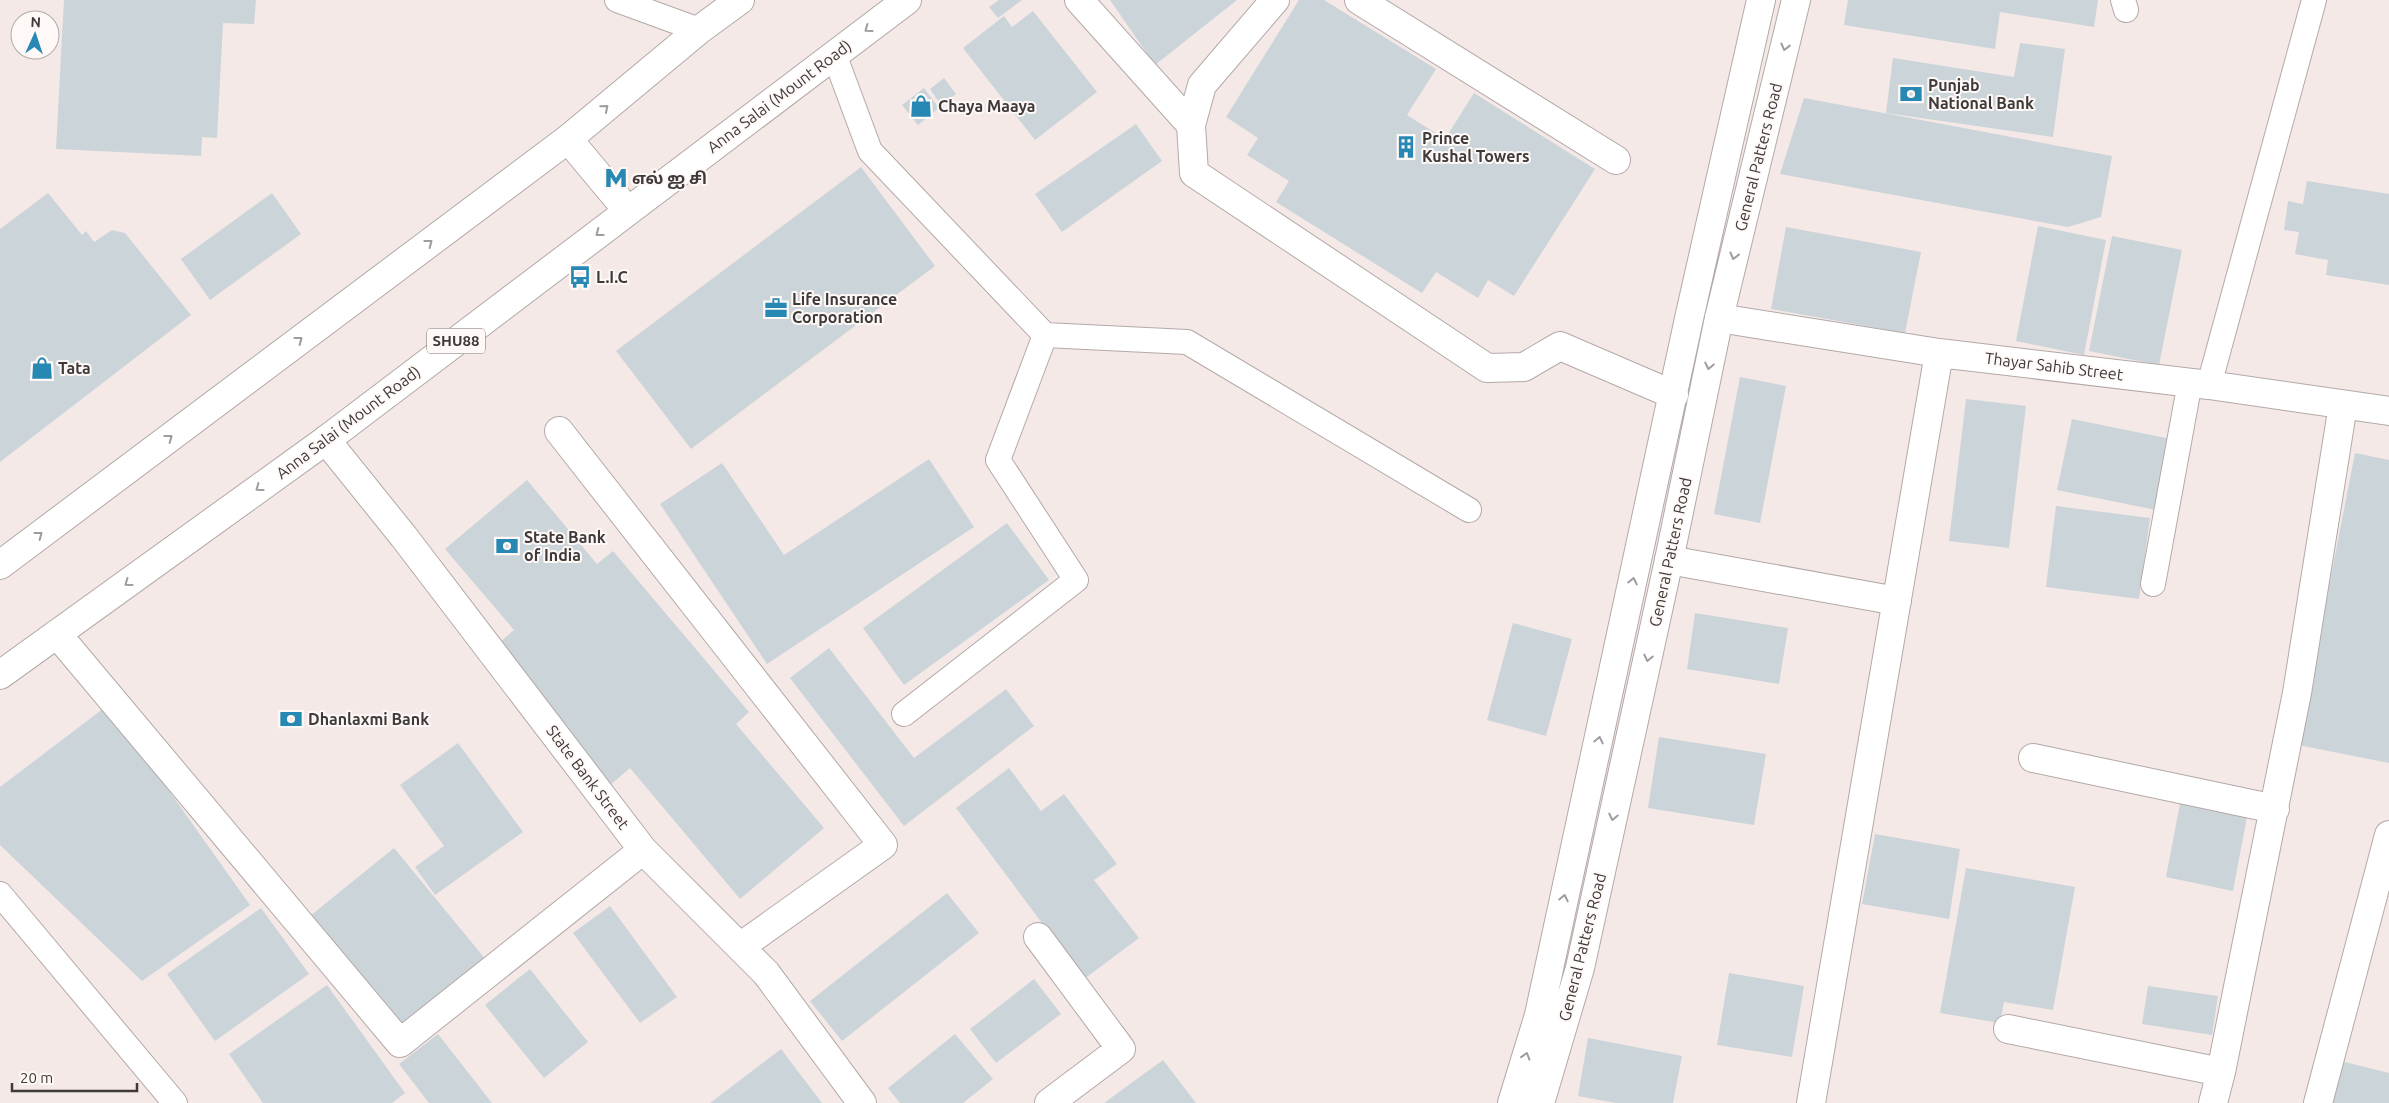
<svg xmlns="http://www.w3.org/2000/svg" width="2389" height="1103" viewBox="0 0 2389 1103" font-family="Ubuntu,'Noto Sans Tamil',sans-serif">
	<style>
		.building { fill: #cbd4d9 }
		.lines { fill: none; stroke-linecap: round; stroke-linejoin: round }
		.lane-casing { stroke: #b3a9a7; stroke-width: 26 }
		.street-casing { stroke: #b3a9a7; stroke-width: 30 }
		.secondary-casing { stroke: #b3a9a7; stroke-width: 30 }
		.primary-casing { stroke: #b3a9a7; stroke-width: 30 }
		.lane { stroke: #fff; stroke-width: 24 }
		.street { stroke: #fff; stroke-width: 28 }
		.secondary { stroke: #fff; stroke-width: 28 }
		.primary { stroke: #fff; stroke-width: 28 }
		.oneway { stroke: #9e9c9c }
		.labels { text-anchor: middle; stroke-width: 4; stroke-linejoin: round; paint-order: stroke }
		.shield { fill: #fef8f6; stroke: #787372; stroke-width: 1 }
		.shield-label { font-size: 15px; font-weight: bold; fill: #3e3a39 }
		.poi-label { font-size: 16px; font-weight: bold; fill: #3e3a39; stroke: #fef8f6; text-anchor: start }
		.street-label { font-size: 16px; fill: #3e3a39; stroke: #fef8f6 }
	</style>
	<rect width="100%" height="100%" fill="#f4e9e7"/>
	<path class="building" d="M64,0h192l-2,24 -31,-1 -6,115 -15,-1 -1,19 -145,-7z
		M999,0h23l-24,18 -9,-11z
		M1110,0h127l-82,65z
		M1299,0h25l112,69 -29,46 38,24 29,-46 121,76 -81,127 -26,-16 -10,18 -42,-26 -14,21 -146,-91 13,-21 -42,-26 11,-17 -32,-21z
		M1848,0h250l-4,27 -94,-15 -5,37 -151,-24z
		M1033,11l64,81 -62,48 -72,-92 41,-32 8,11z
		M2020,43l45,6 -12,88 -167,-24 7,-55 121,19z
		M944,78l12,16 -15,11 -11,-16z
		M924,88l15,20 -21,17 -16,-20z
		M1804,98l308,58 -11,61 -33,10 -288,-53z
		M1136,124l26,37 -100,71 -27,-38z
		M861,167l74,99 -244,183 -75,-98z
		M2307,181l82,13v91l-63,-10 2,-15 -33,-6 4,-22 -15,-2 4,-29 15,3z
		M48,193l34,42 4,-4 8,11 18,-12 13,3 66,82 -191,147v-233z
		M272,193l29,41 -91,66 -29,-41z
		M2038,226l68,14 -22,115 -68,-14z
		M1786,227l135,25 -16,81 -134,-24z
		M2112,236l70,14 -23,115 -70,-14z
		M1740,377l46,9 -26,137 -46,-9z
		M1966,399l60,7 -17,142 -60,-7z
		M2072,419l104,21 -15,71 -104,-21z
		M2355,453l34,7v303l-91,-18z
		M929,459l45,68 -207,137 -107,-160 62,-41 62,92z
		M527,480l70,84 16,-13 136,161 -13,12 88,104 -84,71 -110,-131 -21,18 -117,-137 22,-19 -69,-81z
		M2056,506l94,12 -11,81 -93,-12z
		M1007,523l42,57 -145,105 -41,-57z
		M1695,613l93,15 -9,56 -92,-15z
		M1513,623l59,16 -26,97 -59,-16z
		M829,648l85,110 92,-69 28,37 -130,100 -114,-148z
		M108,705l142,200 -108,76 -142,-136v-58z
		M1659,737l107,17 -12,71 -106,-17z
		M458,743l65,89 -88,63 -20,-28 29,-21 -44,-61z
		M1009,768l32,43 23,-17 53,70 -23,16 45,58 -55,41 -128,-171z
		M2182,793l67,13 -16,85 -67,-14z
		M1875,834l85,15 -11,70 -87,-15z
		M394,848l93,113 -84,68 -93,-113z
		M1966,868l109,19 -22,123 -49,-8 -4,21 -60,-10z
		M947,893l32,40 -137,108 -32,-40z
		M610,906l67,91 -37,26 -67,-90z
		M261,908l48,66 -94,67 -48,-67z
		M530,969l58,73 -44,36 -59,-73z
		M1729,973l75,13 -12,71 -75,-12z
		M1034,979l27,35 -65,49 -26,-34z
		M327,985l78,108 -13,10h-129l-34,-49z
		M2148,986l70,10 -6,39 -70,-11z
		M438,1034l54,69h-63l-30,-39z
		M955,1034l38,45 -30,24h-63l-12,-15z
		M1588,1038l94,18 -9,47h-57l-38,-7z
		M781,1049l41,54h-112z
		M1163,1060l33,43h-92z
		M2337,1060l52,13v30h-62z"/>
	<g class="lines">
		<defs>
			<path id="lane" d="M617,0l82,30
				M2123,0l3,10
				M834,54l36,97 175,184 -47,125 78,120 -172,134
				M1045,335l142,7 282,168
				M2209,385l105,-385
				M2153,584l37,-202
				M0,894l175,209"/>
			<path id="street" d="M1079,0l112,125
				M1275,0l-73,85 -11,40 3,48 293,195 37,-1 36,-21 114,49
				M1359,0l257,160
				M1719,318l220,35 270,32 180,26
				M559,431l324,414 -143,102
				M326,440l78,97 239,313 123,123 96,130
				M1669,560l228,41
				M57,634l343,409 243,-193
				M2033,758l242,51
				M1038,937l83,112 -72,54
				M2008,1029l213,43
				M1811,1103l128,-750
				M2213,1103l8,-31 76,-379 46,-288
				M2318,1103l71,-268"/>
			<path id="secondary" d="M1512,1103l27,-88 151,-701 71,-314
				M1540,1103l40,-135 89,-408 50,-242 77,-318"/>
			<path id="primary" d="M568,139l60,72
				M0,565l568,-426 131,-109 41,-30
				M0,675l326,-235 581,-440"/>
		</defs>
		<use href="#lane" class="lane-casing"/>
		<use href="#street" class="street-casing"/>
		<use href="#secondary" class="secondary-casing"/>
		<use href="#primary" class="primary-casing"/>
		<use href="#lane" class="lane"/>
		<use href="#street" class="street"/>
		<use href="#secondary" class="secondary"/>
		<use href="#primary" class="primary"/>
	</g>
	<defs><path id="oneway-chevron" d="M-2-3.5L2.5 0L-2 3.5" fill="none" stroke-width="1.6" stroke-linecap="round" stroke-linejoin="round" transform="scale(1.25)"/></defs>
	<g class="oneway">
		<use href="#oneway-chevron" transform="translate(868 29) rotate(144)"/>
		<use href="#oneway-chevron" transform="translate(1785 47) rotate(104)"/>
		<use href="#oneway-chevron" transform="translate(605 108) rotate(-40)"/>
		<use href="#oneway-chevron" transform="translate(599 233) rotate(143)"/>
		<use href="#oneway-chevron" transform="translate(429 243) rotate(-37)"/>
		<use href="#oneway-chevron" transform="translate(1734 256) rotate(104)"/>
		<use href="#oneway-chevron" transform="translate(299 340) rotate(-37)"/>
		<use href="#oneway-chevron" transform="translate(1709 366) rotate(102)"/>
		<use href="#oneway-chevron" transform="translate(169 438) rotate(-37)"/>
		<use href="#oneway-chevron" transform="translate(259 488) rotate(144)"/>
		<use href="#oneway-chevron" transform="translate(39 535) rotate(-37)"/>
		<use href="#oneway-chevron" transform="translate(1633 581) rotate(-78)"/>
		<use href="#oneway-chevron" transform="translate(128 583) rotate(144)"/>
		<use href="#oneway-chevron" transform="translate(1648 658) rotate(102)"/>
		<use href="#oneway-chevron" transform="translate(1599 740) rotate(-78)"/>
		<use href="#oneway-chevron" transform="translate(1613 817) rotate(102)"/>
		<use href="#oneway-chevron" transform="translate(1564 898) rotate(-78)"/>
		<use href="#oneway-chevron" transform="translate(1526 1056) rotate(-73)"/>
	</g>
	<defs>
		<symbol id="bank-bare" viewBox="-9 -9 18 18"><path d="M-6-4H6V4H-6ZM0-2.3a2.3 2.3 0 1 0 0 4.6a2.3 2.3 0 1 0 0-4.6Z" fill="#2789b3" stroke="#fef8f6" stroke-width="2.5" paint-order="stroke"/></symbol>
		<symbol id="shop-bare" viewBox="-9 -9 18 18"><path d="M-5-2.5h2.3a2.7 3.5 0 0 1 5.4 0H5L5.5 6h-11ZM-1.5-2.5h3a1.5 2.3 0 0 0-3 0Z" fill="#2789b3" stroke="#fef8f6" stroke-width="2.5" paint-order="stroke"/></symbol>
		<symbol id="building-bare" viewBox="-9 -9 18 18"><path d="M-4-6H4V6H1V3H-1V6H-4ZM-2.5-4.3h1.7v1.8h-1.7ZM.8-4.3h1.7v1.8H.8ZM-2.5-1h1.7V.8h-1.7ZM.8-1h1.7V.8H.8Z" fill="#2789b3" stroke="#fef8f6" stroke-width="2.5" paint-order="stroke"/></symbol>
		<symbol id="metro-bare" viewBox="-9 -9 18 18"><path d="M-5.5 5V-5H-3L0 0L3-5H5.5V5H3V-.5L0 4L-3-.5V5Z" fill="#2789b3" stroke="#fef8f6" stroke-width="2.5" paint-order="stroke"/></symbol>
		<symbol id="bus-bare" viewBox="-9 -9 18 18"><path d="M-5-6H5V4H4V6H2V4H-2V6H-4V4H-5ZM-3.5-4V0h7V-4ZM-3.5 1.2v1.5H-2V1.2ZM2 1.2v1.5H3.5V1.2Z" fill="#2789b3" stroke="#fef8f6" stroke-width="2.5" paint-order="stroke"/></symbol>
		<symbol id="office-bare" viewBox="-9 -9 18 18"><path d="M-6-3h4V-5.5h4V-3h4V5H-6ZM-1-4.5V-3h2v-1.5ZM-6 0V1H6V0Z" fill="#2789b3" stroke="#fef8f6" stroke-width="2.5" paint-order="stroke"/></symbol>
	</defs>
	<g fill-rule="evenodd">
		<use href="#bank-bare" x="1895" y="78" width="32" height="32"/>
		<use href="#shop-bare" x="905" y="90" width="32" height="32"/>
		<use href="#building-bare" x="1390" y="131" width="32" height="32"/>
		<use href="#metro-bare" x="600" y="162" width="32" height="32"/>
		<use href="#bus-bare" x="564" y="261" width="32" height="32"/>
		<use href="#office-bare" x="760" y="292" width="32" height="32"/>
		<use href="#shop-bare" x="26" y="352" width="32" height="32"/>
		<use href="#bank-bare" x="491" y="530" width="32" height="32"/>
		<use href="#bank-bare" x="275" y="703" width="32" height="32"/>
	</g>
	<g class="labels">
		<rect class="shield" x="427" y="328.5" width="58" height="25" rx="4"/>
		<g class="shield-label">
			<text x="456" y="346">SHU88</text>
		</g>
		<g class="poi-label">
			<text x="1928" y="91">Punjab<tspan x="1928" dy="18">National Bank</tspan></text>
			<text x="938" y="112">Chaya Maaya</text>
			<text x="1422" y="144">Prince<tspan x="1422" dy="18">Kushal Towers</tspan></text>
			<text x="632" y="184">எல் ஐ சி</text>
			<text x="596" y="283">L.I.C</text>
			<text x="792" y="305">Life Insurance<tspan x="792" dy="18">Corporation</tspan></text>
			<text x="58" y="374">Tata</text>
			<text x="524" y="543">State Bank<tspan x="524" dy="18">of India</tspan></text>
			<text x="308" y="725">Dhanlaxmi Bank</text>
		</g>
		<g class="street-label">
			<text transform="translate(779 96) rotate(-37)" y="6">Anna Salai (Mount Road)</text>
			<text transform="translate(1758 157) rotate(-76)" y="6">General Patters Road</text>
			<text transform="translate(2054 366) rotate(7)" y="6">Thayar Sahib Street</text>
			<text transform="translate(348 422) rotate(-37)" y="6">Anna Salai (Mount Road)</text>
			<text transform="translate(1670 552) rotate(-78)" y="6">General Patters Road</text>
			<text transform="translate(588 777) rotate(53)" y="6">State Bank Street</text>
			<text transform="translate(1582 947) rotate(-76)" y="6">General Patters Road</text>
		</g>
	</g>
	<g transform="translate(35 35) rotate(3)"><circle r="24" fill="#fef8f6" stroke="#b1acaa"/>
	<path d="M0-4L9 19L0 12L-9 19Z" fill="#2789b3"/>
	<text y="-8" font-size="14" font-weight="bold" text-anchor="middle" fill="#3e3a39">N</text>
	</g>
	<path d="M12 1083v8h125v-8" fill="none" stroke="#3e3a39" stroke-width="2.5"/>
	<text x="20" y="1083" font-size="15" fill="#3e3a39" stroke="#fef8f6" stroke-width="4" paint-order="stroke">20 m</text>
</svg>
